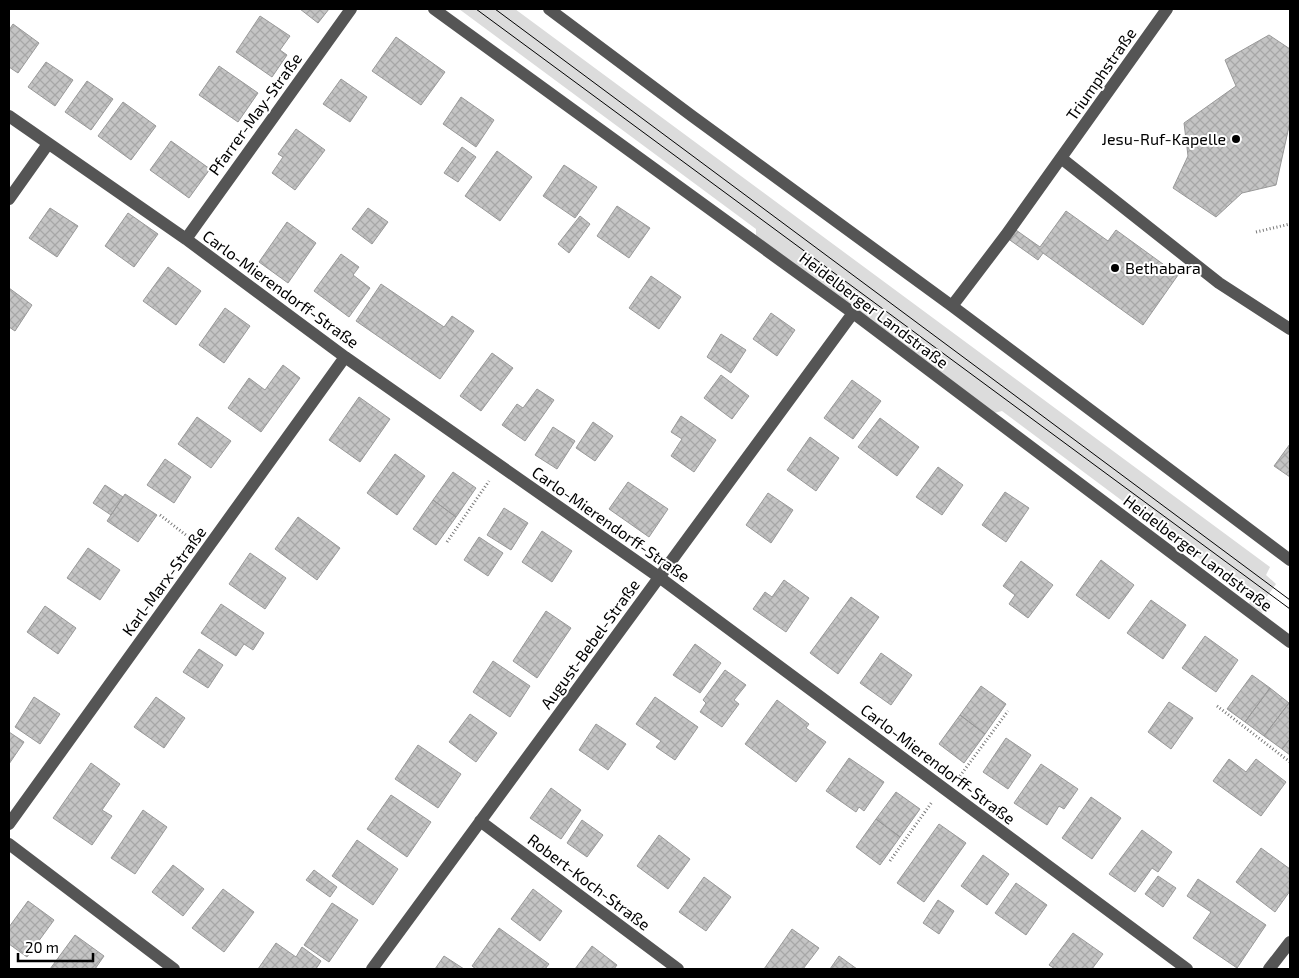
<svg xmlns="http://www.w3.org/2000/svg" width="1299" height="978" viewBox="0 0 1299 978" font-family="'Exo 2',sans-serif">
	<style>
		.green { fill: #dcdcdc }
		.building { fill: url(#building-cross-hatch); stroke: #999 }
		.lines { fill: none; stroke-linecap: round; stroke-linejoin: round }
		.path { stroke: #777; stroke-width: 3; stroke-dasharray: 1 2.5; stroke-linecap: butt }
		.minor { stroke: #555; stroke-width: 12 }
		.tram { stroke: #000; stroke-width: 1 }
		.poi-dot { fill: #000; stroke: #fff; stroke-width: 2 }
		.labels { text-anchor: middle; stroke-width: 4; stroke-linejoin: round; paint-order: stroke }
		.street-label { font-size: 16px; fill: #000; stroke: #fff }
		.poi-label { font-size: 16px; fill: #000; stroke: #fff; text-anchor: end }
	</style>
	<defs>
		<pattern id="building-cross-hatch" width="8" height="8" patternUnits="userSpaceOnUse" patternTransform="scale(1.25)"><rect width="8" height="8" fill="#c4c4c4"/><path d="M0 0l8 8M0 8l8-8" fill="none" stroke="#a7a7a7"/></pattern>
	</defs>
	<rect width="100%" height="100%" fill="#fff"/>
	<path class="green" d="M459,9h56l755,558 -4,8 10,9 -10,14 5,4 -9,11 -13,-9 2,-7 -249,-186 -8,2 -238,-176v-8z"/>
	<path class="building" d="M300,9h29l-11,14z
		M260,16l30,20 -10,14 7,5 -15,22 -36,-25z
		M13,24l26,19 -21,30 -9,-6v-37z
		M1269,35l21,14v73l-14,63 -34,8 -26,24 -43,-29 15,-32 -4,-33 52,-37 -11,-26z
		M396,37l49,35 -24,33 -49,-34z
		M46,62l27,18 -18,26 -27,-19z
		M219,66l39,27 -20,29 -39,-27z
		M341,79l26,18 -17,25 -27,-18z
		M87,81l26,18 -22,31 -26,-18z
		M461,97l33,23 -18,27 -33,-23z
		M123,102l33,24 -25,34 -33,-24z
		M296,129l29,21 -30,40 -23,-17 11,-16 -5,-3z
		M171,141l39,28 -21,29 -39,-28z
		M462,147l14,10 -18,25 -14,-9z
		M497,151l35,26 -32,44 -35,-25z
		M564,165l33,22 -22,31 -32,-22z
		M617,206l33,22 -21,30 -32,-22z
		M50,208l28,18 -21,31 -28,-19z
		M368,208l20,14 -16,22 -20,-15z
		M1066,211l42,30 8,-11 62,45 -35,50 -100,-72 -5,7 -31,-22 6,-10 27,19z
		M128,213l30,21 -24,33 -29,-21z
		M580,216l10,8 -21,29 -11,-9z
		M287,222l29,21 -28,40 -29,-21z
		M341,254l18,13 -6,8 17,13 -21,29 -35,-26z
		M168,267l33,24 -25,34 -33,-24z
		M651,276l30,21 -22,32 -30,-21z
		M381,284l63,43 8,-11 22,15 -34,48 -84,-58z
		M9,288l23,17 -17,26 -6,-4z
		M225,308l25,18 -26,37 -25,-18z
		M771,313l24,17 -18,26 -24,-17z
		M721,334l25,16 -15,23 -24,-16z
		M492,353l21,15 -32,43 -21,-15z
		M283,365l17,13 -39,54 -33,-24 21,-30 16,12z
		M721,375l28,21 -17,23 -28,-21z
		M852,380l29,21 -28,38 -29,-21z
		M537,389l17,11 -29,41 -23,-16 15,-21 6,4z
		M359,397l31,22 -30,43 -31,-22z
		M681,416l35,24 -22,32 -23,-16 11,-17 -11,-7z
		M197,417l34,24 -20,27 -33,-24z
		M880,418l39,29 -22,29 -39,-29z
		M593,422l20,14 -18,25 -19,-13z
		M553,427l22,14 -18,28 -22,-14z
		M810,437l29,21 -23,33 -29,-21z
		M1290,444v33l-16,-11z
		M395,454l30,22 -28,39 -30,-22z
		M165,459l26,18 -17,26 -27,-18z
		M938,467l25,18 -21,30 -26,-18z
		M453,472l23,16 -20,29 -23,-17z
		M628,482l40,27 -19,28 -40,-28z
		M105,485l18,12 -12,18 -18,-12z
		M1005,492l24,16 -23,34 -24,-17z
		M768,493l25,17 -22,33 -25,-18z
		M125,494l32,21 -19,27 -31,-21z
		M433,500l23,17 -20,28 -23,-16z
		M504,508l24,15 -17,27 -24,-15z
		M298,517l42,31 -23,32 -42,-31z
		M542,531l30,20 -20,31 -30,-20z
		M479,537l24,16 -15,23 -24,-16z
		M88,548l32,22 -20,30 -33,-22z
		M250,553l36,25 -21,31 -36,-25z
		M1101,560l33,25 -25,34 -33,-24z
		M1021,561l32,24 -25,33 -19,-14 6,-9 -12,-9z
		M784,580l25,18 -23,34 -33,-23 12,-17 7,5z
		M851,597l28,20 -41,57 -28,-21z
		M1151,600l35,25 -23,34 -36,-26z
		M221,604l43,29 -11,17 -9,-6 -8,12 -35,-23z
		M45,606l31,22 -18,26 -31,-22z
		M546,611l25,17 -34,50 -24,-17z
		M1205,636l33,24 -22,32 -34,-24z
		M695,644l26,19 -21,30 -27,-18z
		M199,649l24,16 -15,23 -25,-16z
		M881,653l31,22 -21,30 -31,-22z
		M493,661l37,25 -20,31 -37,-25z
		M725,670l21,15 -12,15 5,4 -17,23 -22,-15 6,-9 -3,-3z
		M1252,675l18,13 -25,34 -18,-13z
		M981,686l25,18 -21,30 -25,-19z
		M1270,688l19,15 -25,33 -19,-14z
		M34,697l26,17 -20,30 -25,-17z
		M156,697l29,21 -21,30 -30,-21z
		M655,697l43,30 -23,33 -19,-13 5,-6 -25,-17z
		M777,700l32,24 -3,4 20,14 -30,40 -51,-38z
		M1169,702l24,16 -22,31 -23,-17z
		M1289,703l1,1v35l-8,10 -18,-13z
		M470,714l27,19 -21,29 -27,-20z
		M960,715l25,19 -21,29 -25,-19z
		M596,724l30,20 -18,26 -29,-20z
		M9,732l15,10 -15,22z
		M1006,738l25,17 -23,34 -25,-17z
		M1290,739v16l-8,-6z
		M418,745l43,29 -23,34 -43,-29z
		M849,758l35,24 -20,29 -5,-4 -3,5 -30,-21z
		M1229,759l17,13 10,-13 30,23 -25,34 -48,-35z
		M91,763l29,21 -18,26 10,6 -20,29 -39,-27z
		M1041,764l37,25 -14,20 -5,-3 -12,19 -33,-22z
		M551,788l30,22 -20,29 -31,-21z
		M896,792l24,17 -20,28 -24,-18z
		M391,795l40,27 -24,35 -40,-28z
		M1091,797l30,21 -29,41 -30,-21z
		M143,810l24,17 -32,47 -24,-16z
		M876,819l24,18 -20,28 -24,-18z
		M582,820l21,15 -16,22 -20,-14z
		M939,824l27,19 -42,59 -27,-19z
		M1142,830l30,22 -14,20 -6,-4 -17,24 -26,-18z
		M659,835l31,24 -22,30 -31,-23z
		M357,840l41,29 -25,36 -41,-29z
		M1261,848l29,21v22l-15,21 -39,-30z
		M983,855l26,19 -22,31 -26,-19z
		M173,865l31,24 -21,27 -31,-24z
		M314,870l23,17 -7,10 -24,-17z
		M1158,876l18,12 -13,19 -18,-13z
		M704,877l27,20 -25,34 -27,-19z
		M1198,879l68,46 -29,43 -44,-30 18,-26 -24,-16z
		M1016,883l31,22 -21,30 -31,-22z
		M223,889l31,23 -30,40 -32,-24z
		M533,889l29,22 -22,30 -29,-22z
		M938,900l16,11 -15,23 -16,-11z
		M28,901l26,19 -27,37 -18,-13v-17z
		M332,903l26,17 -29,42 -25,-17z
		M499,928l50,36 -4,5h-69l-4,-3z
		M792,929l27,19 -16,21h-39z
		M1073,933l30,21 -11,15h-37l-6,-4z
		M75,935l29,21 -9,13h-45z
		M276,943l20,14 6,-10 19,14 -5,8h-58z
		M592,946l25,19 -3,4h-39z
		M444,956l20,13h-29z
		M839,956l18,13h-27z"/>
	<g class="lines">
		<path class="path" d="M1256,232l34,-8
			M160,515l31,24
			M447,542l42,-61
			M1217,706l73,56
			M960,776l48,-65
			M890,861l42,-59"/>
		<path class="minor" d="M434,9l419,304 437,329
			M549,9l143,107 260,190 338,254
			M9,116l177,123 159,118 314,220 528,392
			M1061,158l158,125 71,46
			M9,199l39,-55
			M186,239l165,-230
			M952,306l54,-71 161,-226
			M480,821l198,148
			M9,824l336,-467
			M9,844l165,125
			M372,969l481,-656
			M1269,969l21,-27"/>
		<path class="tram" d="M476,9l814,600
			M495,9l795,591"/>
	</g>
	<g class="poi-dot">
		<circle cx="1236" cy="139" r="5"/>
		<circle cx="1115" cy="268" r="5"/>
	</g>
	<g class="labels">
		<g class="street-label">
			<text transform="translate(1101 74) rotate(-55)" y="6">Triumphstraße</text>
			<text transform="translate(255 114) rotate(-54)" y="6">Pfarrer-May-Straße</text>
			<text transform="translate(281 289) rotate(36)" y="6">Carlo-Mierendorff-Straße</text>
			<text transform="translate(874 310) rotate(37)" y="6">Heidelberger Landstraße</text>
			<text transform="translate(611 524) rotate(35)" y="6">Carlo-Mierendorff-Straße</text>
			<text transform="translate(1198 553) rotate(37)" y="6">Heidelberger Landstraße</text>
			<text transform="translate(164 581) rotate(-54)" y="6">Karl-Marx-Straße</text>
			<text transform="translate(590 644) rotate(-54)" y="6">August-Bebel-Straße</text>
			<text transform="translate(938 764) rotate(37)" y="6">Carlo-Mierendorff-Straße</text>
			<text transform="translate(589 882) rotate(37)" y="6">Robert-Koch-Straße</text>
		</g>
		<g class="poi-label">
			<text x="1226" y="145">Jesu-Ruf-Kapelle</text>
			<text x="1125" y="274" text-anchor="start">Bethabara</text>
		</g>
	</g>
	<rect width="1299" height="978" fill="none" stroke="#000000" stroke-width="20"/>
	<path d="M18 953v8h75v-8" fill="none" stroke="#000000" stroke-width="2.5"/>
	<text x="25" y="953" font-size="15" fill="#000000" stroke="#ffffff" stroke-width="4" paint-order="stroke">20 m</text>
</svg>
